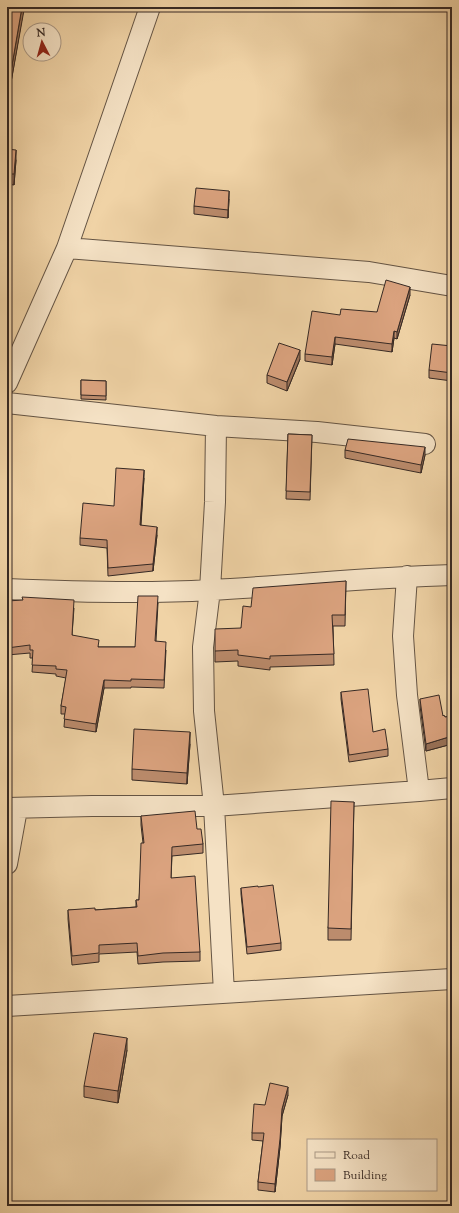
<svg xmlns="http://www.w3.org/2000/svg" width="459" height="1213" viewBox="0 0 459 1213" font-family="'Sorts Mill Goudy',serif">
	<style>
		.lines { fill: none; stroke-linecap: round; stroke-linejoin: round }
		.minor-casing { stroke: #645444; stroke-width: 22 }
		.minor { stroke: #f5e2c5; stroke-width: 20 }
		.wall { fill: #bc8c6d; stroke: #362924 }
		.shaded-wall { fill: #997259; stroke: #362924 }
		.building { fill: #dba37f; stroke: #362924 }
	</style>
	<rect width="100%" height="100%" fill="#f0d3a6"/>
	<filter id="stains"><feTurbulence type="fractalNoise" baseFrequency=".005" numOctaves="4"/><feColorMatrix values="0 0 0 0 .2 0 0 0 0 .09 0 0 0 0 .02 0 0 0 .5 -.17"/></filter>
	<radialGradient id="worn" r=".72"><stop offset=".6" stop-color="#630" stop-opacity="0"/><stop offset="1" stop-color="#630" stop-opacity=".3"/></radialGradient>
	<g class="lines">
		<defs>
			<path id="minor" d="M67,248l302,24 83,14
				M7,383l60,-135 83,-241
				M7,403l209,23 101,6 108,12
				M216,426l-1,76 -5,88 -7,57 1,64 10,95 10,187
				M7,589c68,3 135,5 203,1 81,-4 161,-13 242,-15
				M419,791l33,-3
				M7,808l85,-2h122l205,-15 -12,-96 -4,-59 4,-60
				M7,864l10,-55
				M7,1006l445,-27"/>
		</defs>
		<use href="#minor" class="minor-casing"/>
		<use href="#minor" class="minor"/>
	</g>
	<path class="wall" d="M7,7h17l-14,81 -3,-1z
		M7,149l9,11 -2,25 -7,-1z
		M229,199l-1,19 -34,-4v-8z
		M410,295l-13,44 -3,-1 -2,14 -57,-8 -3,21 -27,-4v-7l72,-42z
		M452,346v35l-23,-3v-8z
		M300,359l-13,32 -20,-8v-8z
		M81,380l25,1v19l-25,-1z
		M288,434l24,1 -2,65 -24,-1z
		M345,450l80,5 -4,18 -76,-15z
		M144,478l-3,47 16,10 -4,36 -45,5 -1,-28 -27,-3v-7l34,-32z
		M346,581l-1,45h-12l1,39 -64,2v3l-32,-4v-5l-23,1v-11l26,-23 10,-21z
		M7,601l67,7 -2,27 27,12h36l23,-44 -2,38 10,9 -2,38 -33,-1v1h-27l-8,44 -32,-5 1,-13h-4v-8l5,-28 -10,-2v-2l-24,-2 1,-14h-3v-5l-23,2z
		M341,692l32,40 15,17v7l-39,6 -8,-63z
		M420,699l25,18 7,-1v28l-26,7 -6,-45z
		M190,744l-3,40 -55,-4v-11z
		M354,802l-3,138h-23v-12z
		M141,816l56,13 6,15v9l-31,3 -1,22 29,74v9l-37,1 -25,2 -1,-12 -38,2v8l-27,3 -4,-46v-9h27l41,-3v-7h3l4,-57 -2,-18z
		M452,886v20l-3,-11v-8z
		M241,888l40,55v7l-34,4 -6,-60z
		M127,1050l-9,53 -34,-6v-11z
		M288,1095l-6,21 -2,31 -5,45 -17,-2v-8l5,-41 -11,-1v-7l13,-28z"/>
	<path class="shaded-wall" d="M22,7h2v3l-14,78v-11z
		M16,150v10l-2,25v-11z
		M229,191v8l-1,19v-8z
		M410,287v8l-13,44v-7z
		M394,331v7l-2,14v-8z
		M335,337v7l-3,21v-8z
		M300,350v9l-13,32v-9z
		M425,447v8l-4,18v-8z
		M144,470v8l-4,55v-8z
		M157,527v8l-4,36v-7z
		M104,680v8l-8,44v-8z
		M190,732v12l-3,40v-11z
		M452,736v8l-26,7v-7z
		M127,1038v12l-9,53v-12z
		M288,1087v8l-6,21 -2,31 -5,45v-8l7,-75z"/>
	<path class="building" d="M7,7h15l-12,70 -3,-1z
		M7,149l9,1 -2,24h-7z
		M196,188l33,3 -1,19 -34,-4z
		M386,280l24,7 -13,45 -3,-1 -2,13 -57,-7 -3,20 -27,-3 7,-43 28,4 1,-6 36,3z
		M279,343l21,7 -13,32 -20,-7z
		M432,344l20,2v27l-23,-3z
		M81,380l25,1v15l-25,-1z
		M288,434l24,1 -2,57 -24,-1z
		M348,439l77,8 -4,18 -76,-15z
		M116,468l28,2 -4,55 17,2 -4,37 -45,4 -1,-28 -27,-2 3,-35 31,3z
		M346,581l-1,34h-13l2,39 -64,2v3l-32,-4v-5l-23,1v-22l26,-1 2,-22 8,1 2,-19z
		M138,596h20l-3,45 11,1 -2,38 -33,-1v2l-27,-1 -8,44 -32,-5 2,-12 -5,-1 6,-36 -11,-1v-3l-24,-1 1,-15h-3v-5l-23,3v-47l16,-1 -1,-3 52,3 -2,35 27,5 -1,7h37z
		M368,689l5,43 12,-3 3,20 -39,6 -8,-63z
		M439,695l4,21 1,-1 1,2 7,-1v20l-26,8 -6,-45z
		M134,729l56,3 -3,41 -55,-4z
		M331,801l23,1 -3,127 -23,-1z
		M195,811l2,18h4l2,15 -31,3 -1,31 24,-2 5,76 -37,1 -25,3 -1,-13 -38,2v8l-27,3 -4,-46 27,-2v2l42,-3 -1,-7h3l2,-57h3l-3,-27z
		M273,885l8,58 -34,4 -6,-59 17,-2v1z
		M452,886v12l-3,-11z
		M94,1033l33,5 -9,53 -34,-5z
		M270,1083l18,4 -6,22 -2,30 -5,45 -17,-2 6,-49h-12l2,-29 11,1z"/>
	<rect width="459" height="1213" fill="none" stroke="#f0d3a6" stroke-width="24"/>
	<rect x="8" y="8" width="443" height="1197" fill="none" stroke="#362924" stroke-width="2"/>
	<rect x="12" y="12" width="435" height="1189" fill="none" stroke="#362924"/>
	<rect x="307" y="1139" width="130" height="52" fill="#f5e2c5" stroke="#a99885"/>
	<rect x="315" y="1152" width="20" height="6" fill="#f5e2c5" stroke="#a99885"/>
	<text x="343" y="1159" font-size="12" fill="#362924">Road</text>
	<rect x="315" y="1169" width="20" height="12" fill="#dba37f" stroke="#a99885"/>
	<text x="343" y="1179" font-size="12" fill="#362924">Building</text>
	<g transform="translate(42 42) rotate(354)"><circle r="19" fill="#f5e2c5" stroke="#a99885"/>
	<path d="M0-3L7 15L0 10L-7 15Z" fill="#8f2418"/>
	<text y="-6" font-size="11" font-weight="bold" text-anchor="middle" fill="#362924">N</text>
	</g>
	<rect width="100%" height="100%" filter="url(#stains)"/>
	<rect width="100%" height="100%" fill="url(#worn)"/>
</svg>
